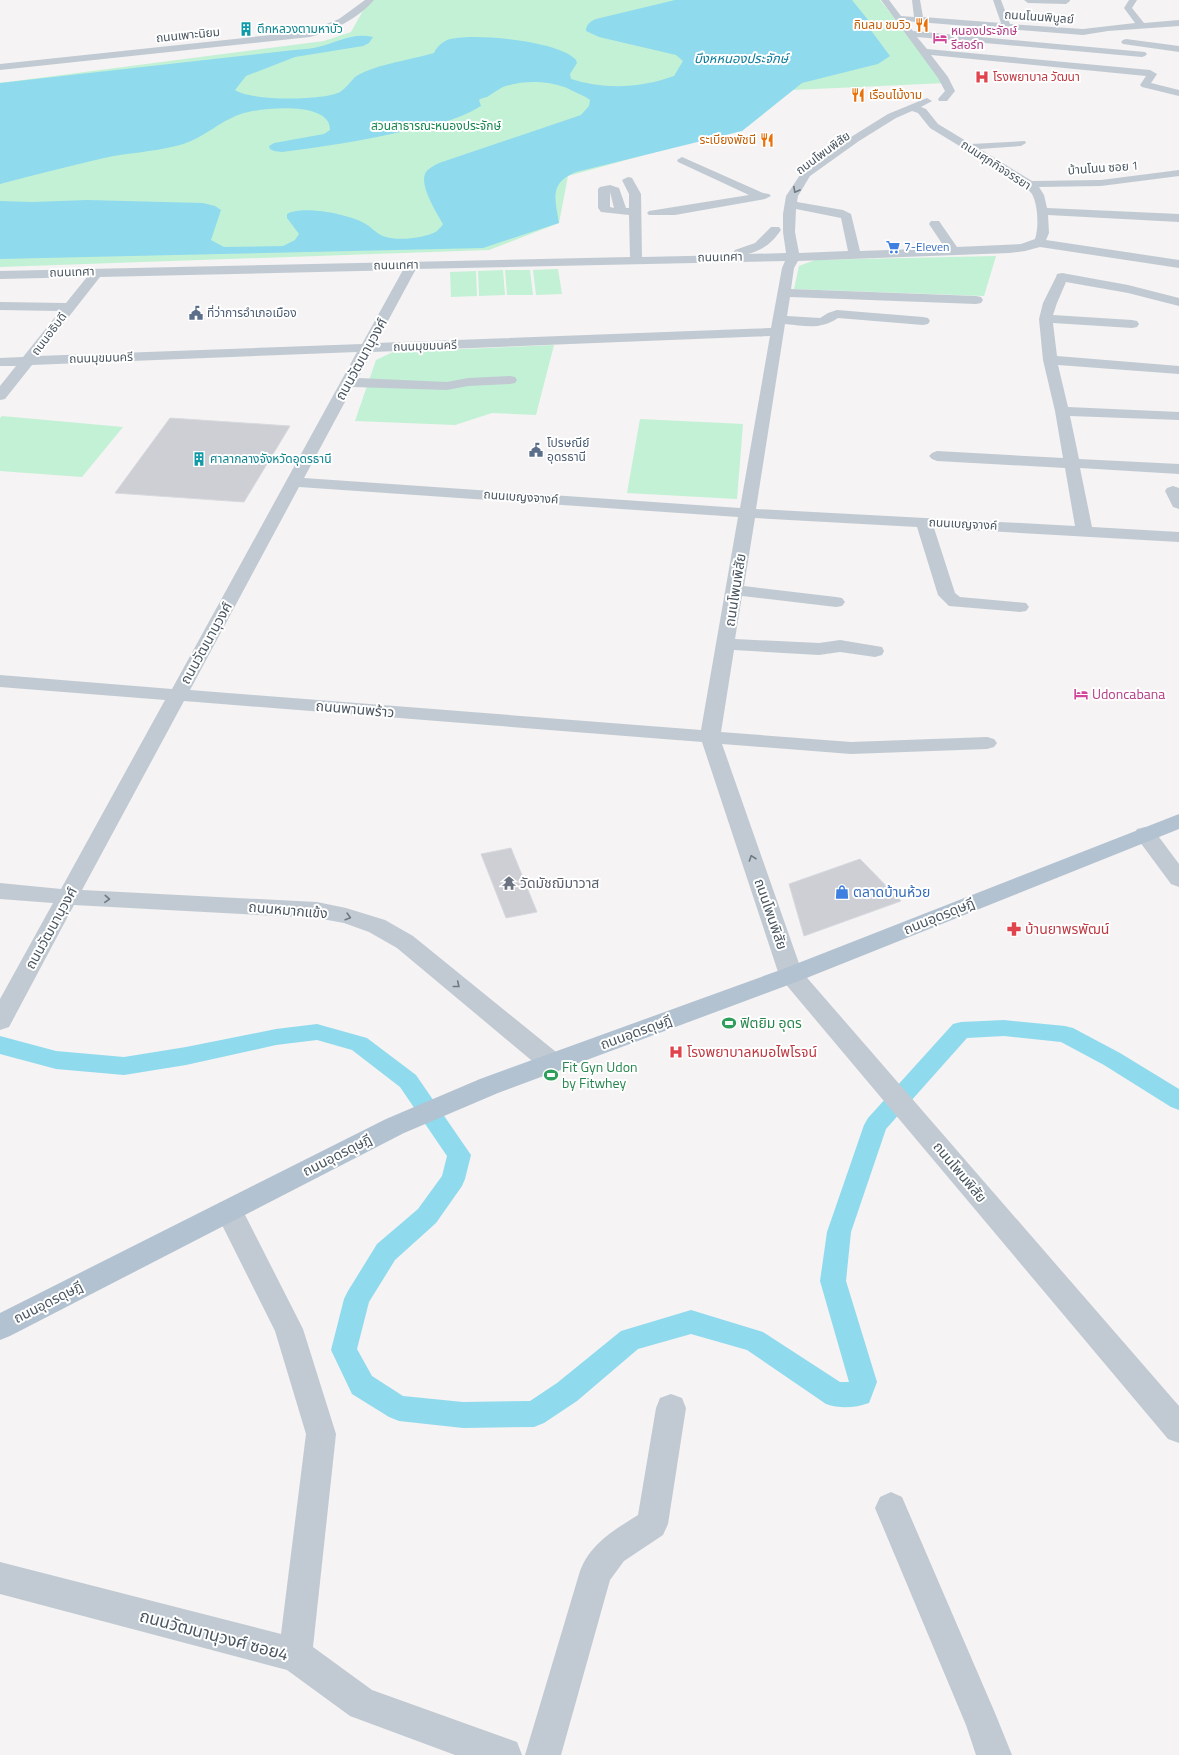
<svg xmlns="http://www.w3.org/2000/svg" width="1179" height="1755" viewBox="0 0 1179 1755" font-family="'Titillium Web','Noto Sans Thai',sans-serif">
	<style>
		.green { fill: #c3f1d5 }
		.water { fill: #90daee }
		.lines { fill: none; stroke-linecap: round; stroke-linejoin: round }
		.canal { fill: #90daee; fill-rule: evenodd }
		.building { fill: #cdcfd5; stroke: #d7d9de }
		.minor { fill: #c1cad2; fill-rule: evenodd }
		.major { fill: #b3c2d1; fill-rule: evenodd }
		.oneway { stroke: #6e7983 }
		.labels { text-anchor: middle; stroke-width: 4; stroke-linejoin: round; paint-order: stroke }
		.far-street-label { font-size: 12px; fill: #4a5661; stroke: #fff }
		.far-food-label { font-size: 12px; fill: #c56008; stroke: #fff; text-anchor: end }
		.far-culture-label { font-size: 12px; fill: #0d838f; stroke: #fff; text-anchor: start }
		.far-hotel-label { font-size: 12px; fill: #b23c85; stroke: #fff; text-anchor: start }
		.far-health-label { font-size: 12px; fill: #be3a42; stroke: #fff; text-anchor: start }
		.far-park-label { font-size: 12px; fill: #17864f; stroke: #fff }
		.far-shop-label { font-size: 12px; fill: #366cbe; stroke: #fff; text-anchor: start }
		.far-service-label { font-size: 12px; fill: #4e5e75; stroke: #fff; text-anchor: start }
		.far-water-label { font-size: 13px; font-style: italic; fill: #0c7c9b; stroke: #fff }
		.street-label { font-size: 14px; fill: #4a5661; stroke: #fff }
		.hotel-label { font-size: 14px; fill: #b23c85; stroke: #fff; text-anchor: start }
		.worship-label { font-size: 14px; fill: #5b616d; stroke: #fff; text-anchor: start }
		.shop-label { font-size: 14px; fill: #366cbe; stroke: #fff; text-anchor: start }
		.health-label { font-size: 14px; fill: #be3a42; stroke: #fff; text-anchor: start }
		.leisure-label { font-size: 14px; fill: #27864d; stroke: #fff; text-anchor: start }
		.near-street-label { font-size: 17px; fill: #4a5661; stroke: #fff }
	</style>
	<rect width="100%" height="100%" fill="#f5f3f3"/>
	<path class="green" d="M369,0h511l66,83 -154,7 -45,37 -179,49 -9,47 -70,27 -489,17v-184l324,-42 27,-9z
		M996,256l-12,40 -190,-7 5,-23 16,-6z
		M558,269l4,25 -26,1 -3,-25z
		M503,270l2,25 -26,1 -1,-25z
		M505,270h25l3,25h-26z
		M476,271l1,25 -26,1 -1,-25z
		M554,345l-18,70 -44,-2 -37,12 -100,-4 21,-61 17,-8z
		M2,416l121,11 -41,50 -82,-6v-53z
		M640,419l103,5 -6,75 -110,-6z"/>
	<path class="water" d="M675,0h177l21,26 -3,3 20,27 -12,8 -76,19 -60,48 -166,41c-27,11 -21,27 -17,51l-76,25 -483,11v-58l32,1 55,-2 116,3 12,3 6,4 -10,30 13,7 59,-1 12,-6 4,-6 -12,-16v-4c15,-9 61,0 77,9 8,4 13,12 22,14 12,4 41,1 51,-6 2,-2 5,-5 6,-7 -6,-11 -25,-40 -17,-52 3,-4 9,-7 13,-9l142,-48 8,-9 1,-6c-6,-5 -14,-7 -21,-11 -19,-9 -47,-9 -66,-2 -6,3 -11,7 -16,10 -3,1 -6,1 -8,3l2,6c-24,15 -54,21 -81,26 -39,9 -78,15 -118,20l-8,-1 -4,-2 -1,-3 5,-3 50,-9 6,-4c1,-30 -72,-22 -89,-16 -24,8 -38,26 -65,32 -24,6 -49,7 -72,12 -35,8 -70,17 -104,26v-101l294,-33c8,-1 16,-1 24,-3 19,-5 36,-15 55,-10l-4,6 -6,3 -68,11 -49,19 -11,14c16,11 87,11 105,2 6,-4 10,-10 15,-15 4,-3 11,-6 17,-8 19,-7 42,-10 62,-16 3,-6 7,-10 13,-13 23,-8 113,1 129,20l1,3 -7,11 1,5c35,11 69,9 103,-3l9,-15 -7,-6 -77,-18 -13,-6c0,-7 5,-10 10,-12z"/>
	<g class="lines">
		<path class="canal" d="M1004,1020l61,6 8,2 47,25 59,36v21l-8,-3 -67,-42 -43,-23 -57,-6 -37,2 -81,91 -35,103 -5,49 31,101 -8,21c-14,5 -29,6 -43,1l-79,-54 -56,-16 -53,15 -61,52 -33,22 -10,4 -71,1 -64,-7 -10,-4 -37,-23 -21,-44 13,-51 4,-8 29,-47 41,-35 24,-33 5,-20 -47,-69 -48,-37 -35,-10 -41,5 -90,20 -62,10 -68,-6 -56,-15v-18l56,15 68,6 62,-10 90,-18 41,-5 50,14 49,37 55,80 -6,24 -3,7 -26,37 -41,37 -26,42 -12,47 15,27 31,20 60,6 67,-1 27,-18 64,-52 70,-21 72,22 77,50h9l-29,-101 7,-49 37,-107 4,-7 85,-94 8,-2z"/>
	</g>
	<path class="building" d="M170,418l120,8 -46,76 -129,-9z
		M511,848l26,64 -31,6 -25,-64z
		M860,859l41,42 -97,35 -15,-52z"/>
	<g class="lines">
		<path class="minor" d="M365,0h9c-15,18 -41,31 -64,37l-310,33v-6l309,-33 30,-12z
			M881,0h8l12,16 13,1 -2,-17h8l3,17 78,6 -8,-23h8l9,24 73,5 52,-6 -11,-15 5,-8h8l-5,8 12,15 35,-3v6l-71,5 -25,4 -178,-14 8,10 232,21 2,2 -2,2 -3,1 -225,-20 10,12 223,21 7,4 -6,9 28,7v6l-37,-9 -2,-2 6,-9 -215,-21 17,22 7,14 -8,10h-8l-1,-2 7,-8 -7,-13z
			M1024,0h46v1l-4,3 -38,-1z
			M1126,39l53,7v6l-56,-8 -2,-2 2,-2z
			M927,98l5,3 -11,6 5,2 12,15 33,20 54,-3 1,2 -5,3 -41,3 52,32 69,-1 78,-10v6l-78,10 -62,1 5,8 3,13 132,6v8l-131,-7 1,18 -3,7 133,20v8l-139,-21 -15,4 -16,2 -211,8 -4,7 -3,21 185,7 5,1 2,3 -2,3 -5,1 -186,-7 -3,19 33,2 8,-5 9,-3 86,7 5,1 2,3 -2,3 -5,1 -85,-7c-18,12 -32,8 -53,6l-29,185 319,17 -10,-58 -128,-7 -5,-2 -3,-3 3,-3 5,-2 126,7 -8,-47 -12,-51 -4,-41 4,-16 13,-26 1,-3 5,-1 66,12 51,13v8l-51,-13 -62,-11 -9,21 -4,12 79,5 5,1 2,3 -2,3 -5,1 -79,-5 4,33 122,10v8l-121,-9 10,42 111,5v8l-109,-4 9,43 100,5v10l-99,-6 12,59 87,5v10l-245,-14 21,65 5,4 66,6 3,4 -3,4 -6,1 -71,-6 -11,-11 -21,-68 -162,-9 -11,68 92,11 6,1 3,4 -3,4 -6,1 -94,-11 -7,43 84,4 21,-3 42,7 2,4 -2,4 -7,2 -35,-5 -21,3 -85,-5 -13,82 130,10 136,-5 7,2 3,4 -3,4 -7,2 -136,5 -129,-10 80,228 377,434v37l-11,-4 -385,-458 -4,-6 -77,-233 -518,-41 -102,189 235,12 29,6 39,12 28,16 148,120 3,7 -3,7 -9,3 -9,-3 -146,-122 -28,-16 -25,-9 -27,-5 -243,-13 -65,122 -9,3v-31l53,-96 -53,-4v-16l61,6 104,-189 -165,-13v-12l172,14 185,-337 -325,13 -27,34 -5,1v-14l16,-20h-16v-8l23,-1 37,-46 -60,-1v-8l66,1 21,-26 -87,2v-8l630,-14 -1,-42 -28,-3 -3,-4v-19l2,-2 10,-2 9,3 7,20h3v-14l-7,-14 6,-3 4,1 9,16 1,63 92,-2 -1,-2 2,-3 20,-7 16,-16h8l2,3c-9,13 -18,20 -33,24l38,-1 -3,-21v-18l3,-18 16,-24 49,-35 37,-23zM912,111l6,2 12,15 95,58c2,3 5,5 7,8 6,11 7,33 3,45l-14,5 -64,3 -18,-26h-8l-2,3 16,24 -85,3 -9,-37 -8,-4 -46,-8 1,-6 12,-20 49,-35 37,-23zM610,192l4,16 -4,-1zM796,209l45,9 7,33 -49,2 -4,-21zM785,261l-3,7 -11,60 -395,15 40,-74zM403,270l-41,74 -324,12 62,-79zM770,336l-30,172 -436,-30 49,-91 94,3 21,-4 42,-2 5,-1 2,-3 -2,-3 -5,-1 -42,2 -21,4 -89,-4 14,-26zM299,487l439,30 -37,213 -511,-40z
			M682,157l81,36 6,1 2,2 -6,3 -90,16h-26l-2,-2 2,-2 100,-16 -71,-33 -1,-2z
			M1173,486l6,2v21l-6,-2 -8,-16 2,-3z
			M1145,827l8,2 26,35v23l-8,-3 -37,-50 3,-5z
			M229,1200l10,3 64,126 33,105 -23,213 59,43 145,52 5,13h-67l-105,-39 -63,-46 -287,-76v-32l281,72 25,-200 -31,-103 -60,-120 4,-8z
			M671,1394l11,4 4,10 -18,116 -5,11 -39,26 -14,19 -49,175h-36l55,-184c11,-28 33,-40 58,-56l18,-107 4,-10z
			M891,1492l11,5 93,216 17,42h-36l-10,-30 -91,-217 5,-11z"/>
		<path class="major" d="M1179,814v15l-380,152 -301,112 -94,40 -394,203 -10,4v-27l386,-194 94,-40 303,-110z"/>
	</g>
	<defs><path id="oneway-chevron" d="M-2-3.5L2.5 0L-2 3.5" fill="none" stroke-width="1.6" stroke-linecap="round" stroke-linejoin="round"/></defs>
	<g class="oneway">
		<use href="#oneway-chevron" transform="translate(796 190) rotate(119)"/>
		<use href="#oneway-chevron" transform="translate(752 858) rotate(-109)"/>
		<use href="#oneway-chevron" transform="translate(107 899) rotate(3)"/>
		<use href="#oneway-chevron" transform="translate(348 917) rotate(16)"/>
		<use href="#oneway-chevron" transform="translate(457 985) rotate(39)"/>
	</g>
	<defs>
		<symbol id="restaurant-bare" viewBox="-9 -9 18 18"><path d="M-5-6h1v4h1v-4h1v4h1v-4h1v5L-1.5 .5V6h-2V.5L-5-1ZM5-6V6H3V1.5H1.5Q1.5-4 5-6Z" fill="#e8710a" stroke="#fff" stroke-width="2.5" paint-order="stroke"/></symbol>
		<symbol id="building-bare" viewBox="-9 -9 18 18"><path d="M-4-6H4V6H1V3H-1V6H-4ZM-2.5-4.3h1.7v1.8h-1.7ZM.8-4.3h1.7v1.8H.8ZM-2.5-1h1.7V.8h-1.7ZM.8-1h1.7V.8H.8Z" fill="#0f9aa8" stroke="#fff" stroke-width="2.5" paint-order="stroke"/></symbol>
		<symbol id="hotel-bare" viewBox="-9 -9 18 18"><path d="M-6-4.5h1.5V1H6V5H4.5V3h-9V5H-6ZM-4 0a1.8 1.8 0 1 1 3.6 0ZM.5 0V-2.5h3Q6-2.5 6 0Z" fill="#d1479c" stroke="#fff" stroke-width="2.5" paint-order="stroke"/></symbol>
		<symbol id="hospital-bare" viewBox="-9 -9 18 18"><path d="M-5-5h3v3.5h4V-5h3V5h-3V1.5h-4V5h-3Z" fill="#e0444e" stroke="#fff" stroke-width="2.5" paint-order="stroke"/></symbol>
		<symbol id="supermarket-bare" viewBox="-9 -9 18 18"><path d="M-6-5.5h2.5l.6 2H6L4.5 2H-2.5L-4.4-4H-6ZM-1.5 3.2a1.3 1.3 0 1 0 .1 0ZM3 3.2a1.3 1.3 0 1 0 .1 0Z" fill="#3f7fe0" stroke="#fff" stroke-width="2.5" paint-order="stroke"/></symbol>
		<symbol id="civic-bare" viewBox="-9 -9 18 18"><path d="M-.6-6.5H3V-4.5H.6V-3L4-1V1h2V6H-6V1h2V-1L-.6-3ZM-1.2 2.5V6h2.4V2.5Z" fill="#5c6f8a" stroke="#fff" stroke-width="2.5" paint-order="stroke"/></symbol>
		<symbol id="temple-bare" viewBox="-9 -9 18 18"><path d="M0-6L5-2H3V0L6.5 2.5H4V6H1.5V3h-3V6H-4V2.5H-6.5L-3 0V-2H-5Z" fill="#6b7280" stroke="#fff" stroke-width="2.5" paint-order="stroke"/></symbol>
		<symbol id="shop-bare" viewBox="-9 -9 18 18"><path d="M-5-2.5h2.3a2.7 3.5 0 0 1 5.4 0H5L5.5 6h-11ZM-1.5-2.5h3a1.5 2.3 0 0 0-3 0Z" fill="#3f7fe0" stroke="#fff" stroke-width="2.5" paint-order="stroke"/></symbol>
		<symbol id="pharmacy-bare" viewBox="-9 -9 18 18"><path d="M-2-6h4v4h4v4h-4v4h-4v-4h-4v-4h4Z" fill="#e0444e" stroke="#fff" stroke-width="2.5" paint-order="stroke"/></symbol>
		<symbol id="stadium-bare" viewBox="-9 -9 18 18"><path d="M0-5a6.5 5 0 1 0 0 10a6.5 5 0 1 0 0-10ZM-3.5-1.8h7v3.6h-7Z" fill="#2e9e5b" stroke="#fff" stroke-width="2.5" paint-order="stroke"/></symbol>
	</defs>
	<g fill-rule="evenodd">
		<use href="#restaurant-bare" x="912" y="15" width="20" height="20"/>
		<use href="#building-bare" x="236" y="19" width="20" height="20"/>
		<use href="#hotel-bare" x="930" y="28" width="20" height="20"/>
		<use href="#hospital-bare" x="972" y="67" width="20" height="20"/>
		<use href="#restaurant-bare" x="848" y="85" width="20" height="20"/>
		<use href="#restaurant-bare" x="757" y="130" width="20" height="20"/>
		<use href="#supermarket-bare" x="883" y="237" width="20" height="20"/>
		<use href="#civic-bare" x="186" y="303" width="20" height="20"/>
		<use href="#civic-bare" x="526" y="440" width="20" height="20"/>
		<use href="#building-bare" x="189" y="449" width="20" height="20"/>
		<use href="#hotel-bare" x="1071" y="684" width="20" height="20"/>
		<use href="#temple-bare" x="499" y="873" width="20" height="20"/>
		<use href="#shop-bare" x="832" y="882" width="20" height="20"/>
		<use href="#pharmacy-bare" x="1004" y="919" width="20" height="20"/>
		<use href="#stadium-bare" x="719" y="1013" width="20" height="20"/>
		<use href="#hospital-bare" x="666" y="1042" width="20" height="20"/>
		<use href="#stadium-bare" x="541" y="1065" width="20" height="20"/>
	</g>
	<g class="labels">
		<g class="far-street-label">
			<text transform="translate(1039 17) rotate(4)" y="4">ถนนโนนพิบูลย์</text>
			<text transform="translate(188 35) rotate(-6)" y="4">ถนนเพาะนิยม</text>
			<text transform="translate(823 153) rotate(-36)" y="4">ถนนโพนพิสัย</text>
			<text transform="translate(996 165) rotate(33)" y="4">ถนนศุภกิจจรรยา</text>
			<text transform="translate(1103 168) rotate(-4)" y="4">บ้านโนน ซอย 1</text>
			<text transform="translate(720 257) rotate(-1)" y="4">ถนนเทศา</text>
			<text transform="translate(396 265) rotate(-1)" y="4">ถนนเทศา</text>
			<text transform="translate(72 272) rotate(-2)" y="4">ถนนเทศา</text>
			<text transform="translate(49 334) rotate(-53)" y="4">ถนนอธิบดี</text>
			<text transform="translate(425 346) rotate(-2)" y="4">ถนนมุขมนครี</text>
			<text transform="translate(101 358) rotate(-2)" y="4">ถนนมุขมนครี</text>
			<text transform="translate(521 497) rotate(4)" y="4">ถนนเบญงจางค์</text>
			<text transform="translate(963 524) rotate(3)" y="4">ถนนเบญจางค์</text>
		</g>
		<g class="far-food-label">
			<text x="911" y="29">กินลม ชมวิว</text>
			<text x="869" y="99" text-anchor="start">เรือนไม้งาม</text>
			<text x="756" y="144">ระเบียงพัชนี</text>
		</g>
		<g class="far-culture-label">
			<text x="257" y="33">ตึกหลวงตามหาบัว</text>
			<text x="210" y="463">ศาลากลางจังหวัดอุดรธานี</text>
		</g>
		<g class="far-hotel-label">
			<text x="951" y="35">หนองประจักษ์<tspan x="951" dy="14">รีสอร์ท</tspan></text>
		</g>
		<g class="far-health-label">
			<text x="993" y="81">โรงพยาบาล วัฒนา</text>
		</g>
		<g class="far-park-label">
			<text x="436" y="130">สวนสาธารณะหนองประจักษ์</text>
		</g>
		<g class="far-shop-label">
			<text x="904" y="251">7-Eleven</text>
		</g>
		<g class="far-service-label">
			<text x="207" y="317">ที่ว่าการอำเภอเมือง</text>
			<text x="547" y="447">โปรษณีย์<tspan x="547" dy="14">อุดรธานี</tspan></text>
		</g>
		<g class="far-water-label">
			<text x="741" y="63">บึงหหนองประจักษ์</text>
		</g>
		<g class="street-label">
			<text transform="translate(361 359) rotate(-61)" y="5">ถนนวัฒนานุวงศ์</text>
			<text transform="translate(735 590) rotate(-81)" y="5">ถนนโพนพิสัย</text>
			<text transform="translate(206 643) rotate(-61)" y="5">ถนนวัฒนานุวงศ์</text>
			<text transform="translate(355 709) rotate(5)" y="5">ถนนพานพร้าว</text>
			<text transform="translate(288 910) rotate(5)" y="5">ถนนหมากแข้ง</text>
			<text transform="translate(771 914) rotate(71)" y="5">ถนนโพนพิสัย</text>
			<text transform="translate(939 916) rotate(-22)" y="5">ถนนอุดรดุษฎี</text>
			<text transform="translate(51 928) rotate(-61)" y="5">ถนนวัฒนานุวงศ์</text>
			<text transform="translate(636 1032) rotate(-20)" y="5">ถนนอุดรดุษฎี</text>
			<text transform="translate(337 1155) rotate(-27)" y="5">ถนนอุดรดุษฎี</text>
			<text transform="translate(960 1172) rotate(50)" y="5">ถนนโพนพิสัย</text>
			<text transform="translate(48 1302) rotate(-27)" y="5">ถนนอุดรดุษฎี</text>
		</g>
		<g class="hotel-label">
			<text x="1092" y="699">Udoncabana</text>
		</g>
		<g class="worship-label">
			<text x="520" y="888">วัดมัชฌิมาวาส</text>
		</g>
		<g class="shop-label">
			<text x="853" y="897">ตลาดบ้านห้วย</text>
		</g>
		<g class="health-label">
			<text x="1025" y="934">บ้านยาพรพัฒน์</text>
			<text x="687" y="1057">โรงพยาบาลหมอไพโรจน์</text>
		</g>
		<g class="leisure-label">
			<text x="740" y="1028">ฟิตยิม อุดร</text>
			<text x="562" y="1072">Fit Gyn Udon<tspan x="562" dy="16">by Fitwhey</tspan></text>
		</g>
		<g class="near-street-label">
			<text transform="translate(214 1635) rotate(15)" y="6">ถนนวัฒนานุวงศ์ ซอย4</text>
		</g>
	</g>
</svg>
